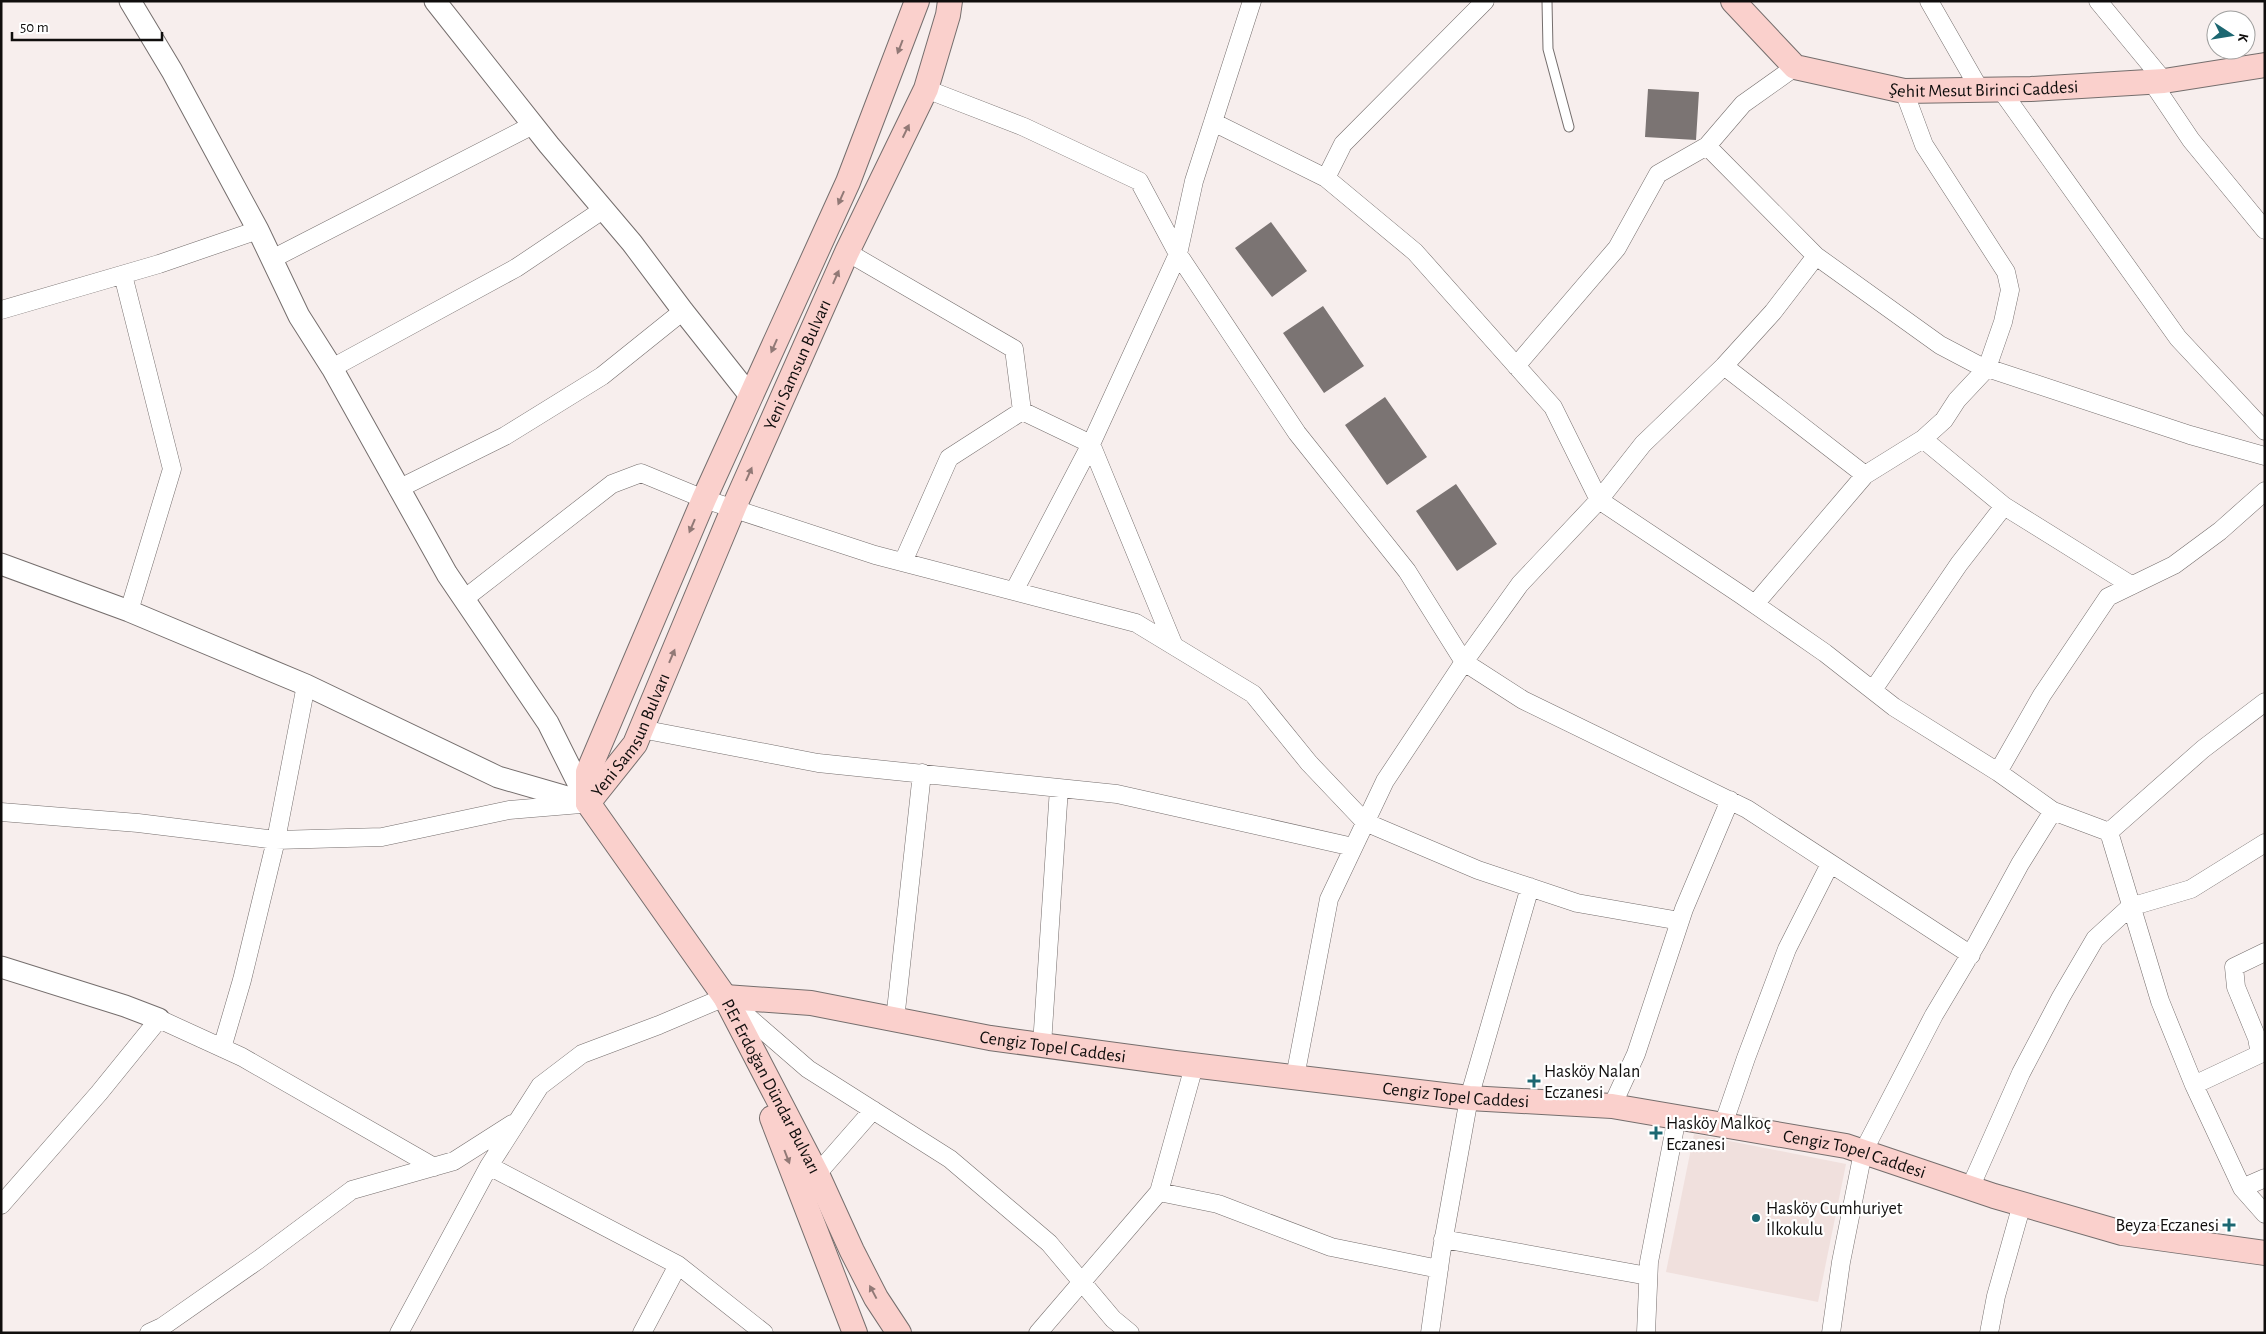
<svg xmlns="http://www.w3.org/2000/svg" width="2266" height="1334" viewBox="0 0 2266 1334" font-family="'Alegreya Sans',sans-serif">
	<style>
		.built { fill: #f0e0dd }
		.building { fill: #7b7473 }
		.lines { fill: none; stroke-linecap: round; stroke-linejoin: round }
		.service-casing { stroke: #756e6d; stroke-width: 11 }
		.minor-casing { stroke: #756e6d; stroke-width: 19 }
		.tertiary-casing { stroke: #756e6d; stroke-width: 23 }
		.secondary-casing { stroke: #756e6d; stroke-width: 26 }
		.service { stroke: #fff; stroke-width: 9 }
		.minor { stroke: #fff; stroke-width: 18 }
		.tertiary { stroke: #fff; stroke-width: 21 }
		.secondary { stroke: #fad0cc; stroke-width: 24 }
		.oneway { fill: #917976 }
		.poi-dot { fill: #1c6771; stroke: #fff; stroke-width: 2 }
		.labels { text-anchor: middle; stroke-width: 4.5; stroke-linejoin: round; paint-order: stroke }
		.street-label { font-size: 18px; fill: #100e0d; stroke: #fff }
		.poi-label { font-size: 18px; fill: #100e0d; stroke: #fff; text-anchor: start }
	</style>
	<rect width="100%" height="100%" fill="#f7eeed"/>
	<path class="built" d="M1694,1134l152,30 -28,138 -152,-30z"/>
	<path class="building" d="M1648,89l51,3 -3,48 -51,-3z
		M1271,222l36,49 -35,26 -37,-49z
		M1323,306l41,60 -40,27 -41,-60z
		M1385,397l42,60 -40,28 -42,-60z
		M1456,484l41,60 -40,27 -41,-60z"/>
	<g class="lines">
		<defs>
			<path id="service" d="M1547,1l1,48 21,78"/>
			<path id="minor" d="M1929,1l51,89
				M2098,1l66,80
				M2152,82l39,58 74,90
				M926,89l98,38 115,54 39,73 119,179 110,138 57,91 59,38 224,109 224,146
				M2001,90l177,248 87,93
				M1213,122l113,56 89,74 138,155 46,93 141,94 85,59 69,54 104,65 55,39 56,21
				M1707,146l109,110 124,89 38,20 212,70 75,21
				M1326,178l17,-34 142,-143
				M847,252l167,97 8,62
				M272,259l261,-134
				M123,275l49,194 -43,142
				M1,310l158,-46 99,-34
				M1516,366l101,-118 41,-74 49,-28 36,-42 52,-37
				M1724,366l141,109
				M332,368l184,-100 88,-59
				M1923,439l81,67 127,79
				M398,489l107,-53 97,-60 81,-65
				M903,562l46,-104 73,-47 69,33 83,202
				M1014,591l77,-147 87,-190 16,-73 58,-180
				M464,599l148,-115 29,-11 63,26 171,56 261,68 117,71 56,69 56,59 113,48 99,33 103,18
				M1755,604l110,-129 58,-36 21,-19 13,-20 30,-32 16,-46 7,-32 -4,-18 -82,-127 -20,-54
				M1873,690l86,-126 45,-58
				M641,729l177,34 299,31 236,53
				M1998,772l44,-77 66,-98 66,-32 46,-34 45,-40
				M1,812l137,11 138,17 106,-3 127,-27 72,-6
				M895,1020l27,-247
				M1042,1045l17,-257
				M222,1048l20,-68 34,-140 30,-155
				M1295,1077l34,-178 56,-118 79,-119 56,-78 79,-84 44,-56 81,-78 49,-54 43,-56
				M2194,1085l66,-31 -3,-16 -21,-51 -2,-20 31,-15
				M1612,1106l24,-52 48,-145 46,-109
				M1723,1125l23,-67 41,-109 43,-85
				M489,1166l189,99 86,68
				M817,1174l56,-64
				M2265,1178l-23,10 23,26
				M1970,1188l51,-115 40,-76 34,-58 35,-32 61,-18 74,-46
				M2242,1188l-48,-103 -34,-84 -51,-169 94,-83 62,-47
				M1159,1192l59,12 113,43 108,22
				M1,1205l98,-112 60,-74 83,38 192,110
				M1443,1239l205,37
				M149,1333l13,-6 96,-67 94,-70 102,-29 58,-37
				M399,1333l90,-167 51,-80 42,-32 77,-29 66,-28 83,72 142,90 99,84 64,76 17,14
				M642,1333l36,-68
				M1038,1333l121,-141 35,-126
				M1430,1333l11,-79 28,-156 61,-211
				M1646,1333l3,-71 28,-145
				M1831,1333l10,-71 22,-110 71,-137 43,-72 43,-79 33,-53
				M1989,1333l7,-37 26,-92"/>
			<path id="tertiary" d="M130,1l42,70 86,159 41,86 33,52 115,206 101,149 40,80
				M435,1l114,144 83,98 51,68 68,86
				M1,564l128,47 177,74 192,92 90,26
				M1,967l124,39 34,13"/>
			<g id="secondary">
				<path id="s1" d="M1733,1l62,66 109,24 127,-2 133,-8 101,-16"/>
				<path id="s2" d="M588,803l47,-59 99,-237 113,-255 79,-163 22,-74 2,-14"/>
				<path d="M588,803v-31l116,-273 144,-317 69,-181"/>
				<path id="s3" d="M588,803l137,194 92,177 35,77 24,47 23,35"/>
				<path id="s4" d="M725,997l86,6 179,35 185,25 294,35 143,8 234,40 148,50 128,37 143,20"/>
				<path d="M772,1118l83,215"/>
			</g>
		</defs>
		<use href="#service" class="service-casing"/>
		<use href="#minor" class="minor-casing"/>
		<use href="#tertiary" class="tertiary-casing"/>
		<use href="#secondary" class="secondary-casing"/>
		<use href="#service" class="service"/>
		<use href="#minor" class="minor"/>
		<use href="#tertiary" class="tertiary"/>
		<use href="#secondary" class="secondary"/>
	</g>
	<defs><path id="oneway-solid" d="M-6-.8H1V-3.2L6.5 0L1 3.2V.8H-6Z" transform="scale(1.25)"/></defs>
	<g class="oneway">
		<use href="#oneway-solid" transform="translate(900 47) rotate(111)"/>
		<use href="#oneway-solid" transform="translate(906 131) rotate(-64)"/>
		<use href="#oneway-solid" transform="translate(841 198) rotate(114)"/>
		<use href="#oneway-solid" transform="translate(836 277) rotate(-66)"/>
		<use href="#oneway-solid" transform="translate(774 346) rotate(114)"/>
		<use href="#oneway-solid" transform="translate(749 474) rotate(-66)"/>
		<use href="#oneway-solid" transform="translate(692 526) rotate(113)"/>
		<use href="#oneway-solid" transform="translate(672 656) rotate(-67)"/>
		<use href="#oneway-solid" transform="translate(787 1157) rotate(69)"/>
		<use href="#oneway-solid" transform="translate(873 1292) rotate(-118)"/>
	</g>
	<g class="poi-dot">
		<path d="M1531.5 1073.5h5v5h5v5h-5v5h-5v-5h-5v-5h5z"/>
		<path d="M1653.5 1125.5h5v5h5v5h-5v5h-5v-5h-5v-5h5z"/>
		<circle cx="1756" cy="1218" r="5"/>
		<path d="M2226.5 1217.5h5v5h5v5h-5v5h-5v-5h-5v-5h5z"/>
	</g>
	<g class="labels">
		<g class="street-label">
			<text dy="6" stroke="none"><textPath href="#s1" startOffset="282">Şehit Mesut Birinci Caddesi</textPath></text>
			<text dy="6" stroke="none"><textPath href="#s2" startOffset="488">Yeni Samsun Bulvarı</textPath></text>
			<text dy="6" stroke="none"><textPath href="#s2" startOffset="81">Yeni Samsun Bulvarı</textPath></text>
			<text dy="6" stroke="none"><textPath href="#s4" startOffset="332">Cengiz Topel Caddesi</textPath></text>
			<text dy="6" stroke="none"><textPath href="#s3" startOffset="338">P.Er Erdoğan Dündar Bulvarı</textPath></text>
			<text dy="6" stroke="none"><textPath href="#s4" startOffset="738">Cengiz Topel Caddesi</textPath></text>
			<text dy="6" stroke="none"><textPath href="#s4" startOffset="1142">Cengiz Topel Caddesi</textPath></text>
		</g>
		<g class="poi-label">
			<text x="1544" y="1077">Hasköy Nalan<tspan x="1544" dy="21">Eczanesi</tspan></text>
			<text x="1666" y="1129">Hasköy Malkoç<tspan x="1666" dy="21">Eczanesi</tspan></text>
			<text x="1766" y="1214">Hasköy Cumhuriyet<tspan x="1766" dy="21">İlkokulu</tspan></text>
			<text x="2219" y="1231" text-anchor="end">Beyza Eczanesi</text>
		</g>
	</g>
	<rect width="2266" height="1334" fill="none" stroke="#100e0d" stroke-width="5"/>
	<g transform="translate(2231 35) rotate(102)"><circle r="24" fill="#ffffff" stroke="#9f9f9e"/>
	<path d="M0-4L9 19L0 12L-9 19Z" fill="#1c6771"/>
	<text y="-8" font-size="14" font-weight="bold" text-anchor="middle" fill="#100e0d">K</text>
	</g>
	<path d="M12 32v8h150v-8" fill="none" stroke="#100e0d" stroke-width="2.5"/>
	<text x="20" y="32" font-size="15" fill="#100e0d" stroke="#ffffff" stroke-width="4" paint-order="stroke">50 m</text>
</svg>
